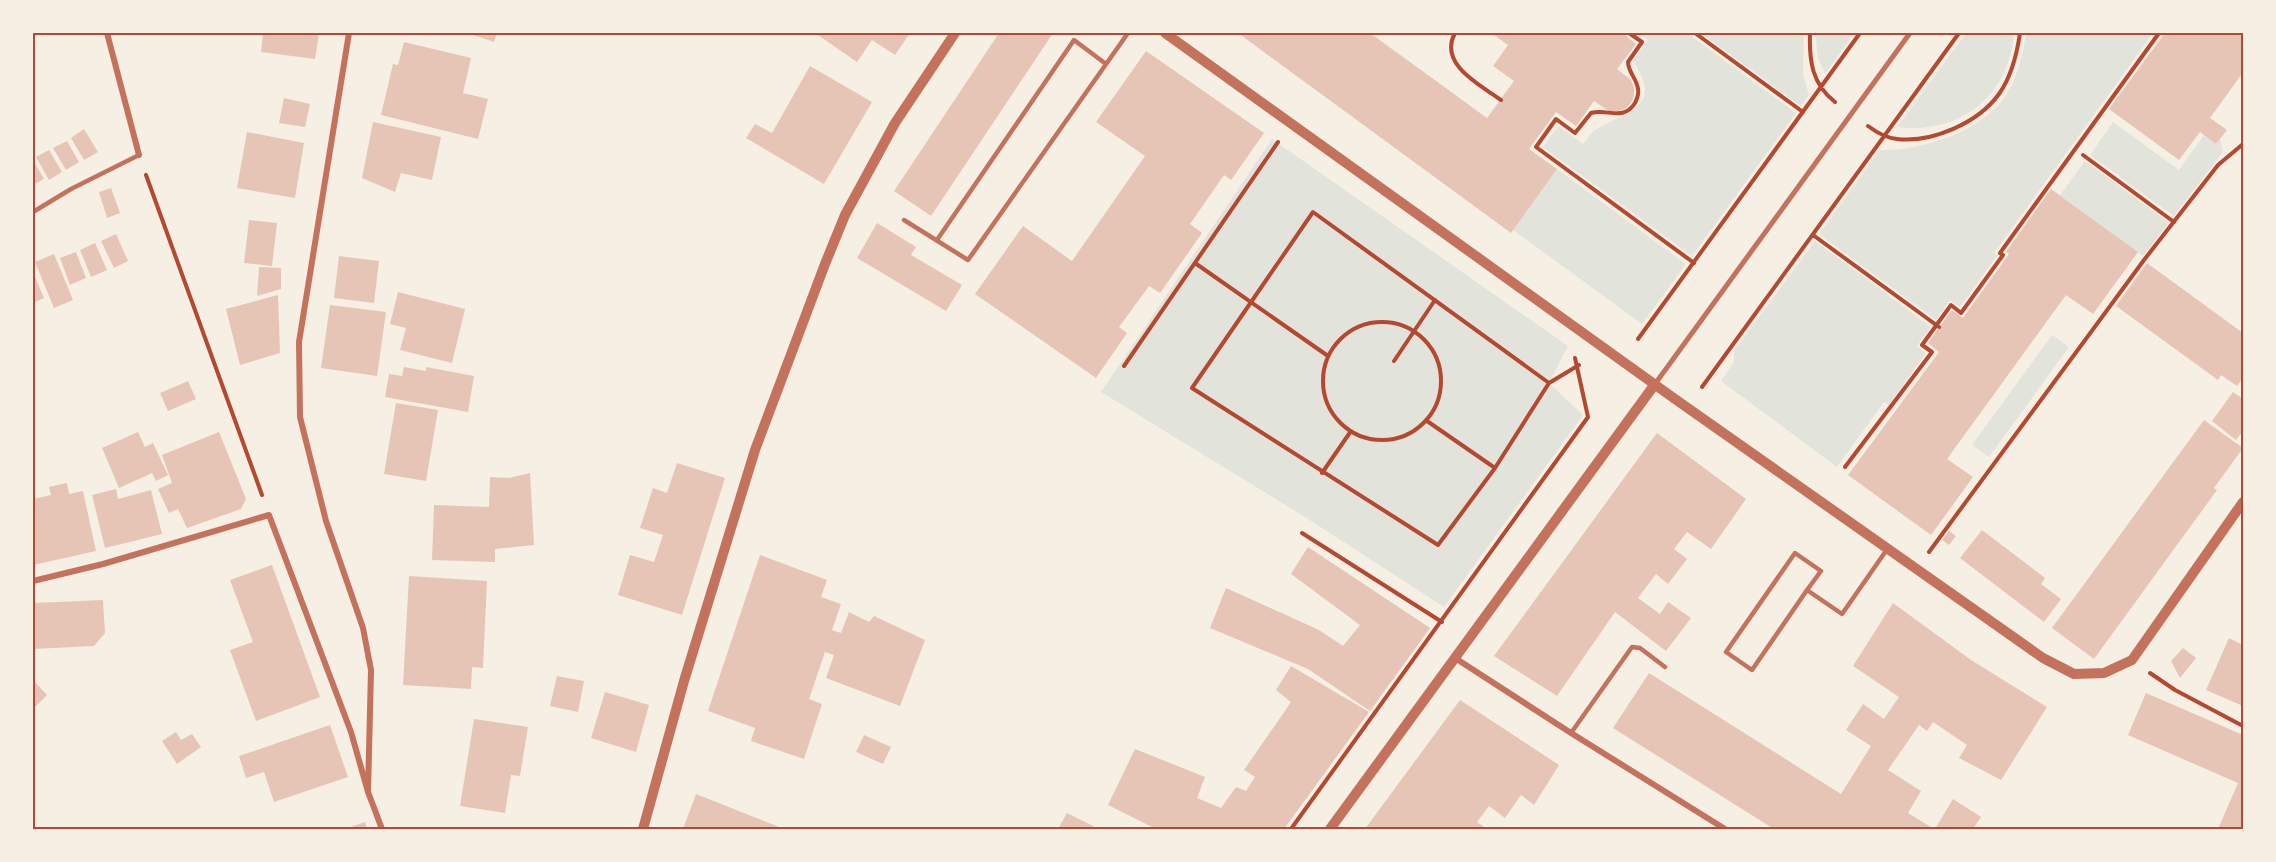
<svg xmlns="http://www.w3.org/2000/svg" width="2276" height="862" viewBox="0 0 2276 862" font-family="'DM Sans',sans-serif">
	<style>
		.green { fill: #e2e4dc }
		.building { fill: #e6c5b7 }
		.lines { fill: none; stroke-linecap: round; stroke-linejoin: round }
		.path { stroke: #b5482f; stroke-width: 4 }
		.service { stroke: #c5725c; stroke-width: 4.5 }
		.pedestrian { stroke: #c5725c; stroke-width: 5 }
		.minor { stroke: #c5725c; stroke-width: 6 }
		.tertiary { stroke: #c5725c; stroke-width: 10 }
		.neatline { fill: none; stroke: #b5482f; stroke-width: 2 }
	</style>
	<rect width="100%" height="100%" fill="#f6efe4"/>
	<path class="green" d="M1638,33h49l109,80 -104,143 -149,-109 15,-21 25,18c4,-4 7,-11 12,-14 31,-19 70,-22 38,-69l15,-21z
		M1701,33h103l-1,41 6,21 -8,11z
		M1815,33h39l-29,41 -7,-17z
		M1966,33h48c-5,64 -55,102 -117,94z
		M2026,33h127l-159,220 3,3 -37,51 -10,-7 -14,20 -117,-86 61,-84c41,1 99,-18 124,-52 13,-19 19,-43 22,-65z
		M2113,122l66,48 25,-35 12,9 4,-5 3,13 -49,64 -84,-61z
		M1272,139l296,207 -19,37 34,32 -139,192 -139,-90 -204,-125z
		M2085,161l84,62 -26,33 -83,-61z
		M1557,169l129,95 -44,60 -129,-94z
		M1815,241l116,86 -14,19 9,7 -37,52 -5,-3 -47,65 -116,-86 13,-19v-11z
		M2052,335l17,12 -80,110 -17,-12z"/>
	<path class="building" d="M263,33h56l-4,26 -54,-7z
		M467,33h30l-3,9z
		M815,33h95l-15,22 -23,-15 -15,22z
		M999,33h54l-122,183 -37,-25z
		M1238,33h132l117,85 27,-37 -21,-15 15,-21 -14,-10 2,-2h126l14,11 -19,25 14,11 3,7v9l-3,7 -6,6 -8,2h-8l-15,-10 -18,25 -20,-14 -27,37 28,20 -46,64z
		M2165,33h78v43l-2,-1 -31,43 17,12 -11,14 -16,-12 -21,28 -70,-51z
		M404,42l67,16 -8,35 25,6 -10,40 -97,-24 12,-51 5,1z
		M1146,51l118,82 -33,47 -7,-5 -34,49 12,9 -42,60 -11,-7 -30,41 8,6 -31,45 -121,-84 48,-68 49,35 73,-105 -49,-34z
		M810,66l62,36 -48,82 -78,-46 9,-14 17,9z
		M284,98l26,6 -5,23 -26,-4z
		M373,122l68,15 -9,43 -31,-7 -6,19 -33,-14z
		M84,129l14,23 -14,8 -13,-22z
		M247,132l57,11 -9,55 -58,-10z
		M67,141l12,21 -13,8 -13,-22z
		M49,150l13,22 -13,8 -13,-23z
		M33,160l11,19 -11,6z
		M111,188l9,25 -13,5 -8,-26z
		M2051,189l87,63 -45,62 -27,-19 -119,164 26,18 -42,58 -83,-60 91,-123 -11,-9 24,-33 11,8 46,-64 -3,-2z
		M249,220l28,3 -5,43 -28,-3z
		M877,223l39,24 -5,8 51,30 -16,26 -89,-53z
		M116,234l12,27 -14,7 -13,-27z
		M95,243l12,27 -16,7 -11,-27z
		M76,252l10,26 -16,7 -10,-27z
		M54,254l19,46 -19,8 -19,-46z
		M339,256l40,5 -5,42 -40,-5z
		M2147,263l96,70v45l-6,8 -16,-11 -3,5 -102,-74z
		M259,267l22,1v21l-24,7z
		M33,272l11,26 -11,5z
		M398,292l67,17 -13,54 -52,-13 6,-22 -16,-4z
		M278,295l2,58 -40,12 -14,-56z
		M330,305l56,7 -9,64 -56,-8z
		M404,367l22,4v-4l48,9 -6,36 -83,-15 4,-23 13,2z
		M188,381l8,18 -28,12 -8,-18z
		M2233,392l10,7v32l-7,9 -24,-19z
		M396,403l42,7 -12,71 -42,-7z
		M2204,420l39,28 -29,40 3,2 -123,169 -42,-31z
		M138,432l7,15 8,-4 15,32 -12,6 -4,-8 -33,15 -17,-40z
		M219,432l27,67 -5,10 -54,19 -9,-19 -9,4 -11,-24 14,-6 -10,-28z
		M1657,433l89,66 -35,50 -24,-17 -13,17 13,10 -19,25 -12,-10 -18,24 22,16 8,-12 23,16 -25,33 -51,-39 -58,84 -63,-40z
		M677,463l48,15 -43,137 -64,-20 12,-40 24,7 9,-27 -23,-7 13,-40 14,5z
		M530,473l4,72 -39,4v13l-63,-2 2,-55 55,2 1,-30 19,1z
		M67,483l2,11 14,-3 13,60 -63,14v-66l18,-4 -2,-8z
		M116,489l2,10 33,-9 11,44 -57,14 -13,-53z
		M1982,530l63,48 -4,6 20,15 -17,23 -84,-64z
		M1949,531l7,5 -7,9 -7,-5z
		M1308,547l122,81 -60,83 -62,-42 -98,-41 16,-40 93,42 24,16 17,-21 -69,-51z
		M760,555l67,25 -6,17 20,7 -9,26 9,3 8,-21 20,10 5,-6 51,24 -25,66 -74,-28 8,-23 -9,-3 -16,47 13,5 -18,55 -53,-18 4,-13 -47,-17z
		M272,565l48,132 -64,24 -26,-71 23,-8 -23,-62z
		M409,576l78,5 -4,87 -11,-1 -1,22 -68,-4z
		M103,600l2,33 -11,13 -61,3v-46z
		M1893,603l78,57 76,47 -46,73 -42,-22 8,-13 -34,-23 -6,9 -8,-6 -31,45 33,21 -13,22 26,16h-160l-161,-101 36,-55 192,121 30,-48 -25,-16 17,-26 21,15 15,-22 -46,-31z
		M2229,638l14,7v61l-37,-16z
		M2183,648l13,10 -16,20 -9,-17z
		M1291,666l78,46 -85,117h-128l-48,-24 27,-56 70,28 -8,21 24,10 15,-21 10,4 9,-14 -11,-7 47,-68 -15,-12z
		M557,676l27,5 -6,31 -28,-6z
		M33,680l14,15 -14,14z
		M605,692l44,13 -13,47 -45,-14z
		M2146,693l97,42v94h-25l20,-46 -110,-48z
		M1460,700l99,65 -25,40 -13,-10 -16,23 -16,-12 -12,16 10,7h-122z
		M474,719l54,8 -8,49 -9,-1 -6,38 -45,-7z
		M330,725l18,52 -74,25 -10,-30 -18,6 -7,-22z
		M176,732l5,8 11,-6 9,13 -24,17 -15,-23z
		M864,735l27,12 -8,17 -27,-12z
		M696,794l88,35h-101z
		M1953,799l28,18 -8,12h-38z
		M1067,813l32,16h-41z
		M365,822l2,7h-22z"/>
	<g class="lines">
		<path class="path" d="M1455,33c-17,31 25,52 46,67
			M1629,33l13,9 -14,20c0,10 9,17 10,27 1,5 -1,10 -3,14 -12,19 -28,5 -44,10l-16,20 -19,-14 -20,28 158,116
			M1695,33l108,79
			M1810,33c-1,28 2,51 25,69
			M1868,126c8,6 18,12 29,13 35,4 81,-16 102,-45 12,-17 18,-40 21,-61
			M2083,155l91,67
			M146,175l116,320
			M1813,235l126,92
			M1195,263l133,93
			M1323 381a59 59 0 1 1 118 0a59 59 0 1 1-118 0Z
			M1638,339l222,-306
			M1394,361l41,-61
			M1124,366l154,-224
			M1549,383l-236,-171 -121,176 246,157 57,-77 54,-85 30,-18
			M1702,387l257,-354
			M1427,421l68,47
			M1845,467l87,-115 -10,-7 29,-40 10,8 42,-58 -3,-2 159,-220
			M1322,473l29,-42
			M1302,533l140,89
			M1929,552l215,-292 74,-95 25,-21
			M2150,673l25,17 68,36
			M1291,829l297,-412 -13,-59"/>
		<path class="service" d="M33,212l38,-23 68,-34
			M904,220l64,40 160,-227
			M937,240l137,-200 32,24
			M1807,590l14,-19 -26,-18 -69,99 26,18 55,-80 35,24 46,-66
			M1571,733l61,-86 8,1 25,19"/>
		<path class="pedestrian" d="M1655,384l255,-351"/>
		<path class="minor" d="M107,33l32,122
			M349,33l-50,309 1,75 26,104 37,107 8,42 -3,122
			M33,581l70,-17 166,-49 82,217 17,60 14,37
			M1455,658l116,75 154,96"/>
		<path class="tertiary" d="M1165,33l510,366 368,259 31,16 30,-1 28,-13 111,-158
			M643,829l41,-148 71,-231 70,-186 20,-49 50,-92 60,-90
			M1330,829l325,-445"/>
	</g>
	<rect width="2276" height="862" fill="none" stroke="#f6efe4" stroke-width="69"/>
	<rect x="34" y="34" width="2208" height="794" class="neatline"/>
</svg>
